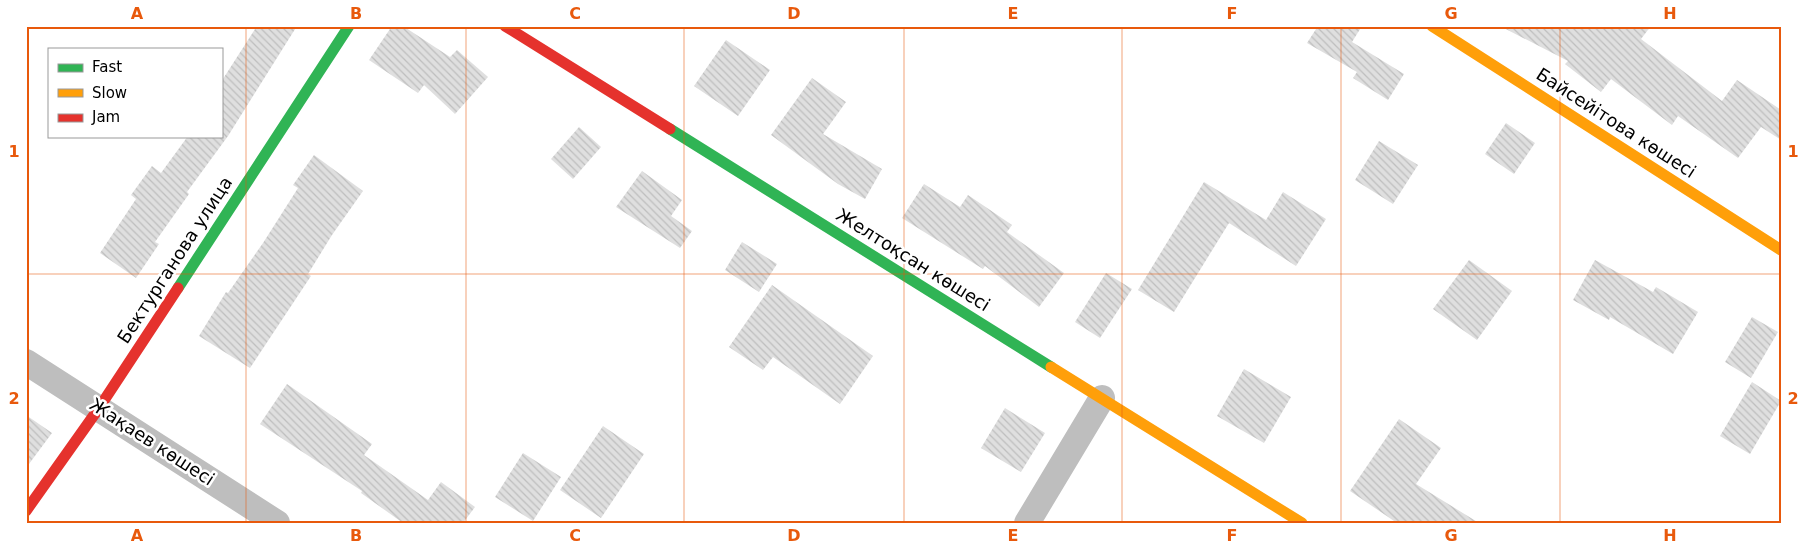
<svg xmlns="http://www.w3.org/2000/svg" width="1807" height="549" viewBox="0 0 1807 549" font-family="'DejaVu Sans',sans-serif">
	<style>
		.building { fill: url(#building-back-hatch) }
		.lines { fill: none; stroke-linecap: round; stroke-linejoin: round }
		.street { stroke: #bebebe; stroke-width: 26 }
		.fast { stroke: #30b455; stroke-width: 11 }
		.slow { stroke: #ff9f0a; stroke-width: 11 }
		.jam { stroke: #e5322d; stroke-width: 11 }
		.grid { fill: none; stroke: #e8590c; stroke-width: 1; stroke-opacity: 0.55 }
		.labels { text-anchor: middle; stroke-width: 5; stroke-linejoin: round; paint-order: stroke }
		.street-label { font-size: 18px; fill: #000; stroke: #fff }
		.neatline { fill: none; stroke: #e8590c; stroke-width: 2 }
		.grid-label { font-size: 16px; text-anchor: middle; font-weight: bold; fill: #e8590c }
	</style>
	<defs>
		<pattern id="building-back-hatch" width="6" height="6" patternUnits="userSpaceOnUse" patternTransform="scale(1.25)"><rect width="6" height="6" fill="#dfdfdf"/><path d="M-1 5l2 2M0 0l6 6M5-1l2 2" fill="none" stroke="#bebebe"/></pattern>
	</defs>
	<rect width="100%" height="100%" fill="#fff"/>
	<path class="building" d="M257,26h40l-69,110 -41,56 2,2 -34,48 4,2 -23,34 -36,-25 36,-54 -5,-4 21,-29 9,7 27,-37h33v-54z
		M392,26h11l47,31 7,-7 31,27 -33,37 -31,-29 -6,8 -49,-33z
		M1318,26h44l-10,16 52,32 -16,26 -35,-22 4,-6 -50,-29z
		M1500,26h151l-10,13 81,62 15,-21 44,30v30l-20,-13 -23,31 -60,-42 -6,9 -61,-46 -10,13 -36,-28 3,-3z
		M726,40l44,30 -32,46 -44,-30z
		M812,78l34,24 -23,32 59,35 -17,30 -27,-15 -67,-49z
		M1506,123l29,20 -21,31 -29,-20z
		M579,127l22,20 -28,32 -22,-20z
		M1379,141l39,24 -25,39 -38,-24z
		M314,155l49,36 -31,44 -24,39 3,2 -61,92 -51,-32 27,-44 2,1 35,-50 35,-55 -5,-3z
		M642,171l40,29 -11,16 21,15 -12,17 -64,-41z
		M1204,182l62,38 17,-28 43,27 -30,47 -67,-43 -55,89 -36,-22z
		M924,184l36,23 8,-12 44,30 -5,7 57,41 -25,34 -54,-41 -2,3 -81,-51z
		M742,242l35,22 -18,28 -34,-22z
		M1469,260l43,31 -35,49 -44,-31z
		M1595,260l58,32 3,-5 42,25 -25,42 -63,-37 -1,3 -36,-20z
		M1106,273l26,16 -32,49 -25,-16z
		M772,285l101,71 -33,48 -67,-47 -10,13 -34,-23z
		M1752,317l26,15 -27,46 -26,-16z
		M1244,369l47,28 -27,46 -47,-27z
		M1752,382l29,19 -31,53 -30,-18z
		M287,384l85,60 -8,11 64,45 13,-18 34,25 -12,16h-60l-42,-30 1,-2 -102,-67z
		M1005,408l40,25 -24,39 -40,-24z
		M26,415l26,18 -26,35z
		M1399,419l42,29 -25,36 63,39h-82l-47,-32z
		M603,426l41,28 -43,64 -41,-28z
		M523,453l38,24 -28,44 -38,-24z"/>
	<g class="lines">
		<path class="street" d="M26,362l251,161
			M1027,523l75,-125"/>
		<path class="fast" d="M670,129l381,238
			M178,288l171,-262"/>
		<path class="slow" d="M1432,26l349,224
			M1051,367l251,156"/>
		<path class="jam" d="M505,26l165,103
			M26,511l73,-103 79,-120"/>
	</g>
	<path class="grid" d="M246,26v497M466,26v497M684,26v497M904,26v497M1122,26v497M1341,26v497M1560,26v497M26,274h1755"/>
	<g class="labels">
		<g class="street-label">
			<text transform="translate(1616 123) rotate(33)" y="6">Байсейітова көшесі</text>
			<text transform="translate(175 260) rotate(-57)" y="6">Бектурганова улица</text>
			<text transform="translate(913 260) rotate(32)" y="6">Желтоқсан көшесі</text>
			<text transform="translate(152 442) rotate(33)" y="6">Жақаев көшесі</text>
		</g>
	</g>
	<rect width="1807" height="549" fill="none" stroke="#ffffff" stroke-width="55"/>
	<rect x="48" y="48" width="175" height="90" fill="#ffffff" stroke="#999999"/>
	<rect x="58" y="64" width="25" height="8" fill="#30b455" stroke="#999999"/>
	<text x="92" y="72" font-size="15" fill="#000000">Fast</text>
	<rect x="58" y="89" width="25" height="8" fill="#ff9f0a" stroke="#999999"/>
	<text x="92" y="98" font-size="15" fill="#000000">Slow</text>
	<rect x="58" y="114" width="25" height="8" fill="#e5322d" stroke="#999999"/>
	<text x="92" y="122" font-size="15" fill="#000000">Jam</text>
	<rect x="28" y="28" width="1752" height="494" class="neatline"/>
	<g class="grid-label">
		<text x="137" y="19">A</text>
		<text x="356" y="19">B</text>
		<text x="575" y="19">C</text>
		<text x="794" y="19">D</text>
		<text x="1013" y="19">E</text>
		<text x="1232" y="19">F</text>
		<text x="1451" y="19">G</text>
		<text x="1670" y="19">H</text>
		<text x="14" y="157">1</text>
		<text x="1793" y="157">1</text>
		<text x="14" y="404">2</text>
		<text x="1793" y="404">2</text>
		<text x="137" y="541">A</text>
		<text x="356" y="541">B</text>
		<text x="575" y="541">C</text>
		<text x="794" y="541">D</text>
		<text x="1013" y="541">E</text>
		<text x="1232" y="541">F</text>
		<text x="1451" y="541">G</text>
		<text x="1670" y="541">H</text>
	</g>
</svg>
